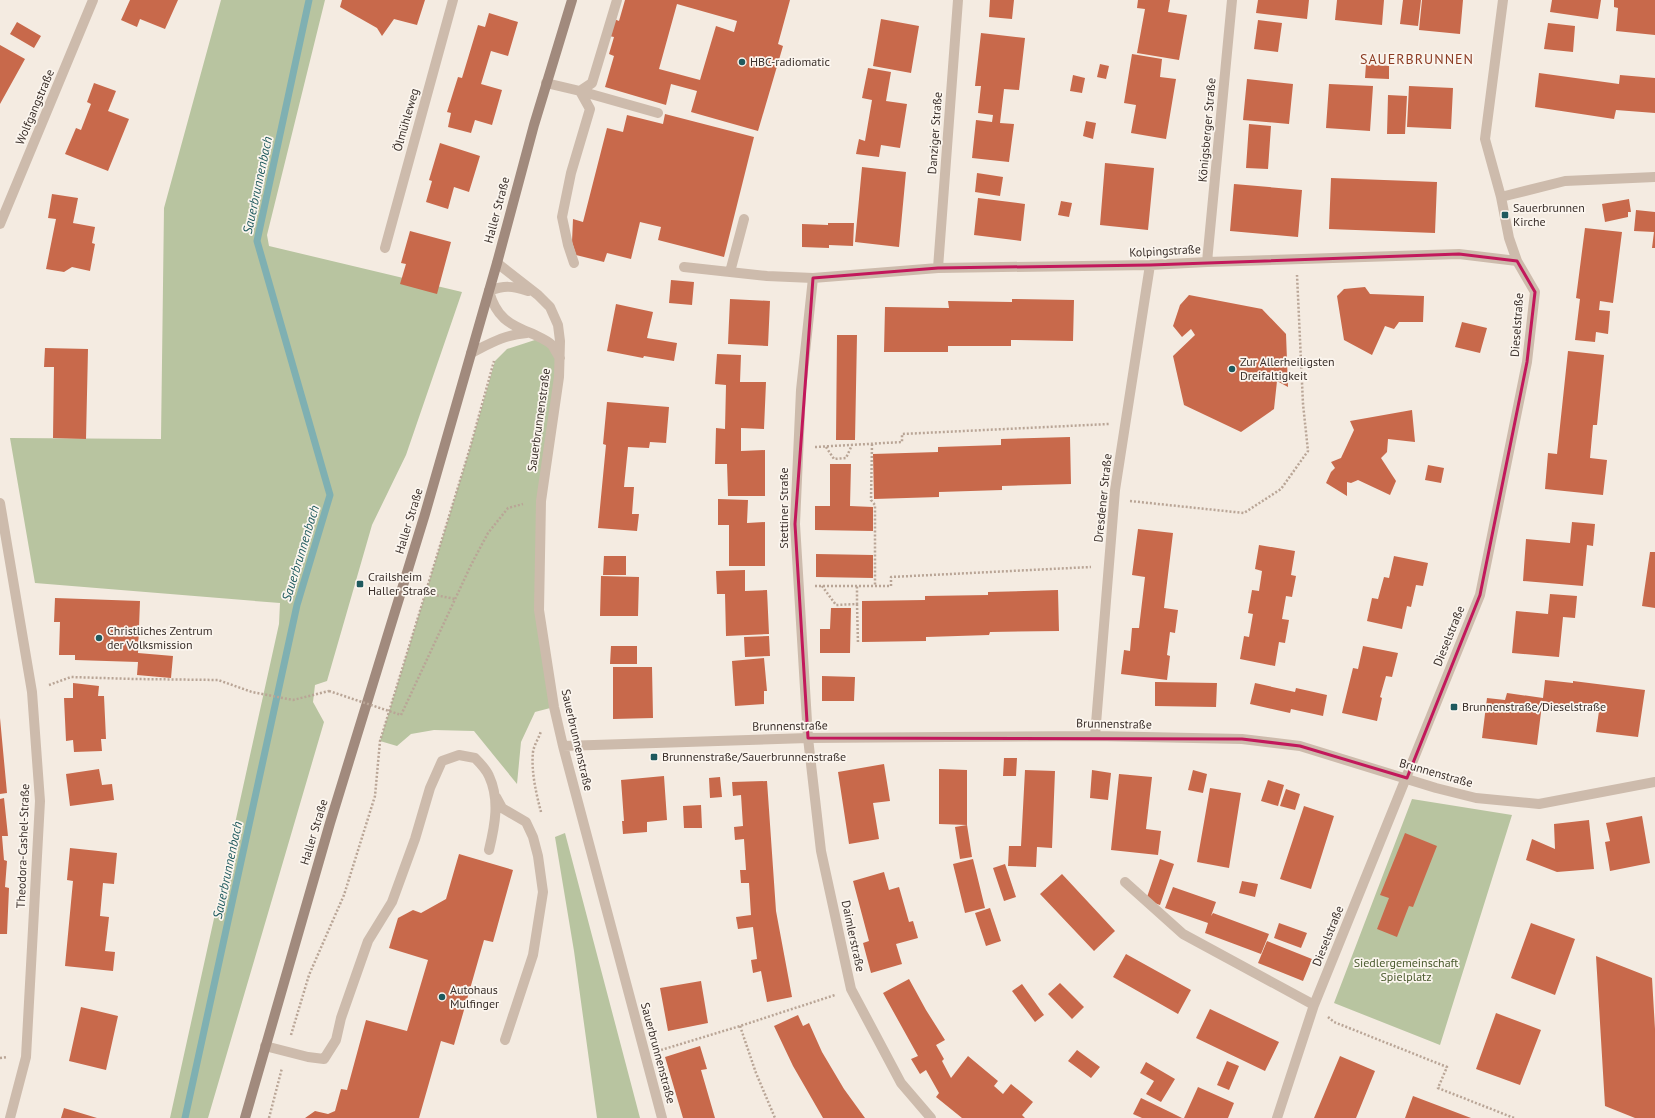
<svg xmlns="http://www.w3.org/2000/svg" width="1655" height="1118" viewBox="0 0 1655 1118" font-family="'PT Sans',sans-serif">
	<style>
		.green { fill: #b8c4a0 }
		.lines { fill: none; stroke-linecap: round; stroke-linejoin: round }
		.stream { stroke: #7fb0b2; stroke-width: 7 }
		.building { fill: #c8694b; fill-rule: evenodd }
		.path { stroke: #b9a596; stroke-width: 2.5; stroke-dasharray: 2 2; stroke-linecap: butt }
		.service { stroke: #cdbbac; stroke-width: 10 }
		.minor { stroke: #cdbbac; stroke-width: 10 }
		.secondary { stroke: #a18a7d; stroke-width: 10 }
		.path-bridge { stroke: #b9a596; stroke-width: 2.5; stroke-dasharray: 2 2; stroke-linecap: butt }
		.marked { fill: none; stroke: #c2185b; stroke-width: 3; stroke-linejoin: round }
		.poi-dot { fill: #1f5a5e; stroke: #fbf5ee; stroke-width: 1.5 }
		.labels { text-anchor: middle; stroke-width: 3.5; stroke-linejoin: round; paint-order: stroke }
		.poi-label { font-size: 12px; fill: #3b302b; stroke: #fbf5ee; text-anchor: start }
		.street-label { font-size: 12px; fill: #3b302b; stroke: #fbf5ee }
		.park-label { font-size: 12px; fill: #4a5a2e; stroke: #fbf5ee }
		.water-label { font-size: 13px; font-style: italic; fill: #1f5a5e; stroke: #fbf5ee }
		.quarter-label { font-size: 14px; letter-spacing: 1px; fill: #8c3b22; stroke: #fbf5ee }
	</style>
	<rect width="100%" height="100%" fill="#f4ebe1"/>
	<path class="green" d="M221,0h104l-58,235 2,11 193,46 -56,163 -34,70 -45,156 -12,4 -2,17 11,20 -116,396h-38l109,-494 1,-21 -245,-20 -25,-145 151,1 3,-231z
		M541,338l19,20 -19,143 -2,109 15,97 -19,5 -14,30 -4,42 -43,-53 -40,-1 -23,4 -14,12 -17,-5 90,-293 25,-87 12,-12z
		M1412,799l100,16 -72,230 -106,-42z
		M565,833l75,285h-43l-23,-167 -19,-114z"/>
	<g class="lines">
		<path class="stream" d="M185,1118l112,-513 33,-110 -73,-254 52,-241"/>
	</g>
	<path class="building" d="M130,0h48l-13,29 -25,-10 -3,8 -16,-7z
		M342,0h83l-8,25 -23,-6 -12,17 -5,-8 -37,-21z
		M625,0h165l-12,44 5,2 -25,85 -67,-19 6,-21 -26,-7 -5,21 -61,-18 9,-31 -5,-2 5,-17 -5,-1 5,-17 5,2zM677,4l60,17 -3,11 -18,-6 -16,54 -41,-11z
		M990,0h24l-2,19 -23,-2z
		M1138,0h32l-2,12 19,3 -8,45 -42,-7 8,-44 -8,-1z
		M1258,0h51l-2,19 -51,-6z
		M1337,0h47l-2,25 -47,-5z
		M1403,0h18l-3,26 -18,-2z
		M1422,0h41l-3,34 -41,-4z
		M1552,0h49l-3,19 -48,-7z
		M1614,0h41v35l-39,-4 2,-23 -4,-1z
		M489,13l29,9 -10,34 -17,-5 -10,33 21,6 -10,35 -17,-5 -4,13 -23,-6 3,-14 -4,-1 11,-35 4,1 16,-53 7,2z
		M881,19l38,7 -8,47 -38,-7z
		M1258,20l24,3 -4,29 -24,-3z
		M17,22l24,14 -7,12 -24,-14z
		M1548,23l27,3 -2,26 -29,-3z
		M981,33l44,5 -6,52 -15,-1 -4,34 14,1 -5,38 -37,-4 4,-38 16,2 1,-7 -15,-2 3,-27h-6z
		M0,45l25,14 -25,45z
		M1132,54l30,5 -2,18 16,2 -10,60 -35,-6 5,-28 -12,-2z
		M1100,64l9,2 -3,13 -9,-2z
		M1366,64l23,2v13l-24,-1z
		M868,68l23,4 -5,29 21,3 -7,44 -19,-3 -2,12 -23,-3 3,-15 6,2 7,-41 -10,-2z
		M1539,73l80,11 1,-9 35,3v35l-39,-3 -2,9 -79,-12z
		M1073,75l12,3 -3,15 -12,-2z
		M1247,79l46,5 -4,40 -46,-4z
		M94,83l22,8 -8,20 21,8 -21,52 -43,-17 11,-26 5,2 10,-26 -4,-2z
		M1329,84l44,2 -3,45 -44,-3z
		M1409,86l44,2 -2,41 -44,-2z
		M1388,95l19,1 -2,38h-18z
		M665,114l89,23 -30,120 -66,-17 3,-13 -21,-5 -9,37 -24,-6 -3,9 -28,-7 -4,-13 1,-23 10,3 24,-94 16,4 4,-17 36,9z
		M1086,121l10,2 -3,16 -10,-3z
		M1249,124l22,2 -3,43 -22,-1z
		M440,143l40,13 -11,36 -15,-5 -6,22 -22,-7 6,-21 -3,-1z
		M1105,163l49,5 -6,62 -48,-5z
		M862,167l44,5 -7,75 -44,-5z
		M977,173l26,4 -3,19 -25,-4z
		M1331,178l106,4 -2,51 -106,-4z
		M1234,184l68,6 -4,47 -68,-6z
		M52,194l26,4 -5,25 22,4 -3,16 3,1 -5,27 -18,-4 -8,5 -18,-3 10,-50 -8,-1z
		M978,198l47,6 -4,37 -47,-6z
		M1629,199l2,13h-3v5l-23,5 -3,-18z
		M1061,201l11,2 -3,14 -11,-2z
		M1636,210l19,2v36h-3l2,-16 -20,-1z
		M828,223h26l-1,23 -24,-1v3l-27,-1v-23l26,1z
		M1585,228l37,4 -9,71 -13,-2 -1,9 11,1 -2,23 -12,-2 -1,10 -20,-2 5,-41 -4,-1z
		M410,231l41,11 -14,52 -37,-10 6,-20 -5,-1z
		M671,280l23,2 -2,23 -23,-2z
		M1365,287l5,7 54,2 -1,26h-24l-5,7 -9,-3 -13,29 -28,-15 -7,-44 7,-7z
		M1189,295l73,14 24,25 2,53 -11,-6 -3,28 -33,23 -57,-27 -11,-49 22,-21 -4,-6 -9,8 -9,-11 7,-21z
		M730,299l40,2 -2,45 -40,-2z
		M1012,299l62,1 -1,41 -62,-1v6h-63v6h-64l1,-45 64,1 -1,-7 64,1z
		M616,304l37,8 -6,26 30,5 -3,18 -30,-5 -1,2 -36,-7z
		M1462,322l25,6 -7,25 -25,-6z
		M837,335h20l-2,105h-19z
		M45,348l43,1 -2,90 -33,-1 1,-71h-10z
		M1568,351l36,4 -7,70h-4l-3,33 17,2 -4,35 -58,-6 3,-36 9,1z
		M717,354l24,1 -1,27h26l-2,47 -23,-1v23l24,-1v46h-37l-1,-32h-12l1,-36 9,1 1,-44 -11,-1z
		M607,402l62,5 -3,36 -16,-1 -1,6 -21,-1 -4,40h10l-2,27h7l-2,17 -39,-3 8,-83 -3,-1z
		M1412,410l3,32 -27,-3 -1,13 -6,6 15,23 -6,14 -32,-15 -7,3 -4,-1v14l-21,-13 5,-11 4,-4 -4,-6 10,-4 13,-28 -4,-9z
		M1070,437l1,47 -69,2v4l-63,2v5l-65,2 -1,-45 65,-2v-5l63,-2v-6z
		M830,464h21l-1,42 23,1v24l-58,-1v-24h15z
		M1428,465l16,3 -3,15 -16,-3z
		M718,499l30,1 -1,23 18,-1v44h-36v-41h-11z
		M1572,522l23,2 -2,22 -6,-1 -4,41 -60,-5 3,-42 44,4z
		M1138,529l35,4 -9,75 14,2 -3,23 -5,-1 -3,23 3,1 -3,24 -46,-6 3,-24 6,1 2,-23h7l6,-51 -13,-2z
		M1259,545l36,6 -4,24 5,1 -4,21 -6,-1 -4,23 7,1 -4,23 -6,-1 -4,24 -35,-7 4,-23 5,1 4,-23 -5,-1 4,-23 7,1 3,-20 -7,-2z
		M1650,552h5v56l-13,-2z
		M816,554l57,1v23l-57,-1z
		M604,556h22v19h-23z
		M1394,556l34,7 -5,23 -7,-1 -5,22 -4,-1 -5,23 -35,-8 5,-23 6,1 6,-22 5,1z
		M745,570v21l22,-1 2,44 -43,2 -1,-42h-8l-1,-23z
		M601,576l38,1 -1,39h-38z
		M1058,590l1,41 -69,1 -1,3 -63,2v4l-64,1v-41l63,-1v-4l63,-1v-3z
		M1550,594l27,2 -2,22 -12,-1 -4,40 -47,-4 4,-42 32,3z
		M55,598l85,3 -2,52 35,3 -2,22 -34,-3 1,-13 -63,-2v-5h-16l1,-33h-6z
		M831,608h20l-1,45h-30v-24h10z
		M769,636l1,20 -25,1 -1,-20z
		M611,646h26v18h-27z
		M1363,646l35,7 -6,24 -6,-1 -6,21 2,1 -5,23 -35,-8 11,-45 5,1z
		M764,658l3,33h-3v13l-29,2 -3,-45z
		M613,667h39l1,51 -40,1z
		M822,676l33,1 -1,24h-32z
		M1545,680l28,3v-2l72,9 -7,47 -42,-5 3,-21 -57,-7 -5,41 -55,-7 5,-40 18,2 2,-7 36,5z
		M1155,682l62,1 -1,24 -61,-1z
		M73,683l26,3 -1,10h6l2,43h-5l1,12 -28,1 -1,-12 -7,1 -2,-43h9z
		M1255,683l40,9 1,-4 31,7 -4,21 -32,-7 -1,4 -40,-9z
		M0,718l7,75 -7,1z
		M1004,758h13l-1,18h-13z
		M884,764l6,37 -17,2 6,36 -30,5 -11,-72z
		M99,769l3,16 10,-1 2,16 -44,6 -4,-32z
		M939,769l28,1v55l-28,-1z
		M1025,770l30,1 -3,77 -15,-1 -1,20 -28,-1 1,-20h12z
		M1092,770l19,3 -3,27 -18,-2z
		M1193,770l14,4 -4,19 -15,-3z
		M1119,774l33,3 -6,52 15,2 -3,24 -47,-5z
		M664,776l3,44 -20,2v10l-24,2 -1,-13h2l-3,-41z
		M720,777l2,20 -12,1 -1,-20z
		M1268,780l16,5 -6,21 -17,-5z
		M767,781l9,130 16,86 -25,5 -6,-31 -8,2 -2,-13 6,-1 -4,-32 -15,2 -2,-12 15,-2 -2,-32h-8l-1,-13h6l-2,-31 -9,1 -1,-13 9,-1 -2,-31 -8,1 -1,-14z
		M1210,788l31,5 -12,75 -32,-6z
		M1286,789l14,5 -5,16 -15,-4z
		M4,798l4,38h-6l2,24 3,1 -2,26 4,1 -2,46h-7v-135z
		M701,805l1,23h-18l-1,-22z
		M1304,806l30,10 -23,73 -31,-10z
		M1642,816l8,47 -40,8 -5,-29 5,-1 -4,-18z
		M1589,820l5,49 -37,3 -31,-12 6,-21 23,10 -1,-25z
		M967,825l5,32 -12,2 -5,-32z
		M1405,833l32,13 -24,61 -4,-1 -12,31 -20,-8 12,-31 -9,-3z
		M70,848l47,5 -3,31 -11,-1 -3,33 9,1 -4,34 10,1 -2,19 -48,-5 8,-85 -6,-1z
		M459,854l54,16 -20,72 -9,-2 -30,105 -13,-4 -22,77h-114l10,-7 13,3 7,-3 6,-22 6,1 19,-70 41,11 21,-71 -39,-12 9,-30 15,-8 8,3 25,-14z
		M973,859l12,49 -20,5 -12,-49z
		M1160,859l14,5 -14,41 -14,-5z
		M1005,864l11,33 -12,4 -11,-33z
		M884,872l5,18 10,-3 10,35 4,-1 5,17 -22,6 6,20 -31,9 -8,-30 6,-2 -16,-60z
		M1062,874l53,57 -21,20 -54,-57z
		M1242,881l16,3 -3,13 -16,-4z
		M1173,887l43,15 -5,14 2,-3 56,21 -8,20 -56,-21 3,-10 -43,-15z
		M990,908l11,33 -15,5 -11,-33z
		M1279,923l28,10 -6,15 -27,-10z
		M1531,923l44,16 -20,56 -44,-17z
		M1267,941l45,18 -9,22 -45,-18z
		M1126,954l65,36 -13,24 -65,-37z
		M1596,956l56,22 3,51v89h-20l-30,-12z
		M909,979l17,31 19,30 -9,5 8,14 -2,2 9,17 17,-22 30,25 -4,5 9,8 8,-10 22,18 -11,13 3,3h-63l-26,-21 3,-4 -13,-23 -6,4 -9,-15 7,-3 -35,-63z
		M701,981l7,42 -40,8 -8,-43z
		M1060,983l24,24 -12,12 -24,-25z
		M1022,984l22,31 -9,7 -23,-31z
		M81,1007l37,9 -12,54 -37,-9z
		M1210,1009l69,33 -14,29 -69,-33z
		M1496,1013l45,17 -21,55 -44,-16z
		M798,1015l5,11 6,-3 13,29 22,37 21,29h-42l-30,-52 -19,-40z
		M700,1046l7,23 -6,1 14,48h-32l-18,-61z
		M1077,1050l23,17 -9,11 -23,-17z
		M1340,1056l35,15 -19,47h-42z
		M1227,1061l12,5 -10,24 -12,-5z
		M1146,1062l29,17 -14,23 -15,-8 8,-13 -14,-8z
		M1198,1087l36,16 -6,15h-44z
		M1413,1096l58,22h-66z
		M1141,1098l31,15 10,5h-40l-9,-4z
		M64,1108l33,10h-36z"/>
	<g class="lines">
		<path class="path" d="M872,444l-1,56 4,5v81
			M815,447l87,-5v-8l207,-10
			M826,447l8,12 12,-1 6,-13
			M1130,501l114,12 37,-24 27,-38 -5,-47 -6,-129
			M815,586h76v-9l200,-10
			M822,586l14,19 21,-1v-18
			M425,593l30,6
			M857,604l1,40
			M49,685l22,-8 64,2 83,1 34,12 41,8 36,-9
			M401,715l70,-150 17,-32 20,-25 15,-4
			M541,812c-5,-19 -10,-41 -8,-60 1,-7 6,-14 8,-21
			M1328,1017l6,5 113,45 -9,21 76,30
			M740,1026l16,47 19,45
			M291,1035l18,-60 35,-80 31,-99 5,-55 90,-293 24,-87
			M661,1050l79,-24 95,-31
			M0,1058l7,-1
			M269,1118l13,-50"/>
		<path class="service" d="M546,83l34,8 12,-8 25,-83
			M574,263l-6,-18 -6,-28 9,-44 19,-64 -10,-18 78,22
			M684,267l83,9 46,2
			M730,272l14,-53
			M496,797l6,11 24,14 7,15 5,19 5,36 -10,63 -28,85
			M265,1046l43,11 16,2 12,-19 5,-22 27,-77 24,-39 23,-63 15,-51 12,-27 17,-6 16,3c5,5 11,11 14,18 11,24 6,49 0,74"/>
		<path class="minor" d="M1501,197l64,-16 90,-4
			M0,224l93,-224
			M385,248l68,-248
			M1207,262l25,-262
			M497,263l41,32 12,12 8,18 2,16 -1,36 -18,124 -2,109 15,97 9,39 99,372
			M938,268l20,-268
			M528,291c-16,-5 -23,-6 -39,0 7,26 19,33 44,43 6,3 14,6 19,11 3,4 5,9 8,13
			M471,353c18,-9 35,-19 56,-20
			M0,503l32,189 8,109 -14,256 -16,61
			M1095,736l20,-246 35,-225
			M563,746l245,-8 287,-2 147,3 58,7 136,42 40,10 63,6 116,-22
			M1125,882l58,52 131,71
			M931,1118l-30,-35 -50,-94 -30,-138 -13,-113 -13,-214 6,-134 12,-112 125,-10 212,-3 57,-3 252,-8 58,7
			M1277,1118l37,-113 166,-410 47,-233 8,-70 -18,-31 -8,-23 -8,-41 -16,-58 18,-139"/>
		<path class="secondary" d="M245,1118l85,-295 95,-309 72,-251 37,-138 38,-125"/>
		<path class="path-bridge" d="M329,691l72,24"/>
	</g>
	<path class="marked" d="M1459,254l58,7 18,31 -8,70 -47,233 -73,183 -107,-32 -58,-7 -434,-1 -13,-214 18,-246 125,-10 212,-3z"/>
	<g class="poi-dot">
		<circle cx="742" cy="62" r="4"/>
		<rect x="1501" y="211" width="8" height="8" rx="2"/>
		<circle cx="1232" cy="369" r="4"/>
		<rect x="356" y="580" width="8" height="8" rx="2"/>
		<circle cx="99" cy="638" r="4"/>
		<rect x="1450" y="703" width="8" height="8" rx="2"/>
		<rect x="650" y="753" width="8" height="8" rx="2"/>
		<circle cx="442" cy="997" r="4"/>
	</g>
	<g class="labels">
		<g class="poi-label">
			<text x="750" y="66">HBC-radiomatic</text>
			<text x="1513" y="212">Sauerbrunnen<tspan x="1513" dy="14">Kirche</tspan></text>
			<text x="1240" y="366">Zur Allerheiligsten<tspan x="1240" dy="14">Dreifaltigkeit</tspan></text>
			<text x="368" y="581">Crailsheim<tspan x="368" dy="14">Haller Straße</tspan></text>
			<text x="107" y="635">Christliches Zentrum<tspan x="107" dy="14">der Volksmission</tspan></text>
			<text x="1462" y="711">Brunnenstraße/Dieselstraße</text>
			<text x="662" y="761">Brunnenstraße/Sauerbrunnenstraße</text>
			<text x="450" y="994">Autohaus<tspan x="450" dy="14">Mulfinger</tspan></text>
		</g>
		<g class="street-label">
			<text transform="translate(35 107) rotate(-67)" y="4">Wolfgangstraße</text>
			<text transform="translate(406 120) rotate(-74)" y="4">Ölmühleweg</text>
			<text transform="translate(1207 130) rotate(-85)" y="4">Königsberger Straße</text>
			<text transform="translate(935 133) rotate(-86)" y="4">Danziger Straße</text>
			<text transform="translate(497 210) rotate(-75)" y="4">Haller Straße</text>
			<text transform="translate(1165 251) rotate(-3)" y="4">Kolpingstraße</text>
			<text transform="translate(1517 325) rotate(-86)" y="4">Dieselstraße</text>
			<text transform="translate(539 420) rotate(-82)" y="4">Sauerbrunnenstraße</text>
			<text transform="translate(1103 498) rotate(-84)" y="4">Dresdener Straße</text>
			<text transform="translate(784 508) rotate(-90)" y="4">Stettiner Straße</text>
			<text transform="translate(409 521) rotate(-73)" y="4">Haller Straße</text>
			<text transform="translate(1449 636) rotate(-68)" y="4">Dieselstraße</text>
			<text transform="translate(1114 724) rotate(1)" y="4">Brunnenstraße</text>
			<text transform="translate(790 726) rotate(-1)" y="4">Brunnenstraße</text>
			<text transform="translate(577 740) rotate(77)" y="4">Sauerbrunnenstraße</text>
			<text transform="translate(1436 773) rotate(16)" y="4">Brunnenstraße</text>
			<text transform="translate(314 832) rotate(-73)" y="4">Haller Straße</text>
			<text transform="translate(23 846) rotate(-88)" y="4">Theodora-Cashel-Straße</text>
			<text transform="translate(853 936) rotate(78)" y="4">Daimlerstraße</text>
			<text transform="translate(1328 936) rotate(-68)" y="4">Dieselstraße</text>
			<text transform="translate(658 1053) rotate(75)" y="4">Sauerbrunnenstraße</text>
		</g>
		<g class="park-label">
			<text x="1406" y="967">Siedlergemeinschaft<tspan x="1406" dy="14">Spielplatz</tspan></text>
		</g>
		<g class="water-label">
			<text transform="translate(257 185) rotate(-78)" y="5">Sauerbrunnenbach</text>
			<text transform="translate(300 553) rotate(-73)" y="5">Sauerbrunnenbach</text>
			<text transform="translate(227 870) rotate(-78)" y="5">Sauerbrunnenbach</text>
		</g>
		<g class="quarter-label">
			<text x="1417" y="64">SAUERBRUNNEN</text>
		</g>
	</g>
</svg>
